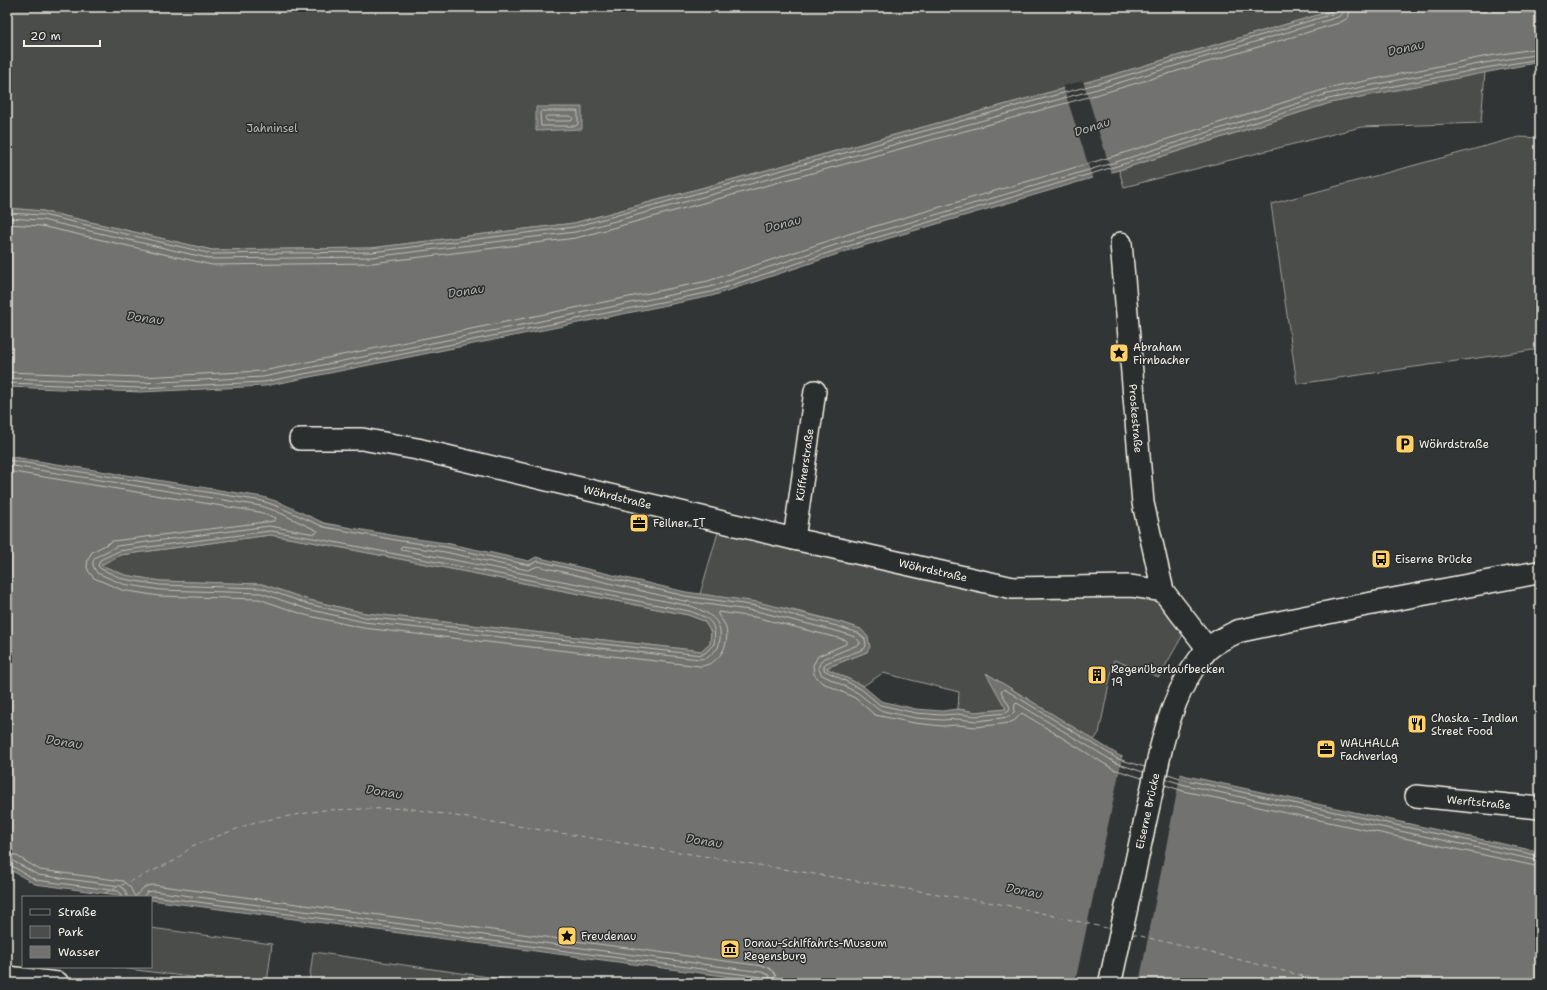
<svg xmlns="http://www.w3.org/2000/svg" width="1547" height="990" viewBox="0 0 1547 990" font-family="'Shantell Sans',sans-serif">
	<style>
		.green { fill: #4b4d4c; stroke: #a09f9a }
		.water { fill: #727370; stroke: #a6a5a0; fill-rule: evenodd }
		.pier { fill: #323535 }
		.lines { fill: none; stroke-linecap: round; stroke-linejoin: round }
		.shore { stroke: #c0bfb8; stroke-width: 1 }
		.ferry { stroke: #b3b2ac; stroke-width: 1; stroke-dasharray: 5 4; stroke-linecap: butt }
		.street-casing { stroke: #f4f1e8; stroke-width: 24 }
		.secondary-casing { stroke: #f4f1e8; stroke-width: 25 }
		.street { stroke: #2a2d2e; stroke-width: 21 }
		.secondary { stroke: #2a2d2e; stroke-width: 22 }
		.labels { text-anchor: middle; stroke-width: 3; stroke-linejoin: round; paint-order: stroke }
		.park-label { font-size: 11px; fill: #b9b8b1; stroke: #2a2d2e }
		.poi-label { font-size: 11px; fill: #f4f1e8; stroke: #2a2d2e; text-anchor: start }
		.street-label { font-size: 11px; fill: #f4f1e8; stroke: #2a2d2e }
		.water-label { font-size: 12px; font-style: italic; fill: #b3b2ac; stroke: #2a2d2e }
	</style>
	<rect width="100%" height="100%" fill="#323535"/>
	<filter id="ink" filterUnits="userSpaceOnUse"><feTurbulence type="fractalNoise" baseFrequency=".025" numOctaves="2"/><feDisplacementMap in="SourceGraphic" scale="8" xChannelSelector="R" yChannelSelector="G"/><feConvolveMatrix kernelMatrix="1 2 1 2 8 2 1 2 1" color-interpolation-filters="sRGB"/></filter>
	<g filter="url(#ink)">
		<path class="green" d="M7,7h1338l-240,70 -531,146 -203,25 -159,2 -169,-39 -36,-3z
			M1485,72l-4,51 -120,4 -237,60 -5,-17 211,-67z
			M1519,137l21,1v211l-243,35 -26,-180z
			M721,522l292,66 150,3 26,33 -30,53 -45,-17 -15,73 -5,7 -107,-66 20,35 -31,3 -18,-3 1,-17 -76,-19 -20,13 -37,-18 41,-16 -6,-23c-52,-18 -107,-27 -161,-35z
			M270,535l42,7 376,73 16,6 7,11 -1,12 -8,7 -337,-38 -56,-13 -47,-16 -101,-3 -36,-6 -25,-10 20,-10z
			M151,928l121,16 -5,39h-30l-124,-16h38z
			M313,952l218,31h-222z"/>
		<path class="water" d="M1345,7h195v55l-210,41 -211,67 -263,78 -144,48 -447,90 -124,6 -134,-5v-179l36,3 169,39 159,-2 203,-25 531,-146z
			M536,107h46v22l-46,2z
			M7,456l256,41 16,5 45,21 78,14 44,6 83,18 7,-4 150,35 72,10 85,21 18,6 7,8 2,10 -3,5 -41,16 37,18 18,15 35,8 26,2 16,-2 18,3 30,-3 -20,-36 134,83 67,20 353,76v131h-764l-625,-83v-3h-19l-97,-13 -28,-16zM270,535l42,7 376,73 16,6 7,11 -1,12 -8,7 -337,-38 -56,-13 -47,-16 -101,-3 -36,-6 -24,-10 19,-10z"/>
		<path class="pier" d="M1083,81l29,93 -19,6 -30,-94z
			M1123,754l58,18 -42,211h-64z"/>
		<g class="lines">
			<path class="shore" d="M542,111h35l1,1v12l-2,2h-35l-1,-13z
				M547,116h24l2,3 -2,2h-24l-2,-3z
				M7,213l36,2 169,39 160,-2 202,-25 533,-146 229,-68 3,-2 1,-4
				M7,218l35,2 170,39 160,-2 203,-25 533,-146 230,-69 5,-4 2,-6
				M7,224l34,2 171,39 160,-2 204,-25 534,-147 229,-68 9,-5 3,-11
				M7,372l134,5 122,-6 445,-90 144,-48 262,-77 212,-67 157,-32 57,-9
				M7,378l134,5 122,-6 447,-90 143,-48 263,-77 211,-68 157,-31 56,-9
				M7,383l134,5 123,-6 447,-90 144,-48 262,-78 211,-67 157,-31 55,-9
				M7,460l255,41 15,5 47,21 77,14 45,6 83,18 9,-4 147,35 72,10 80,20 21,7 7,6 1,7 -2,3 -38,14 -2,3v4l37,19 19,16 36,8 26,2 15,-1 19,2 30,-3 3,-2 1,-4 -9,-15 3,-3 114,70 27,8
				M7,465l254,41 15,5 42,20 -3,3 -46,-8 -152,20 -21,11 -3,4v5l4,7 26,11 37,6 101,3 46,16 57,13 336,37 7,-1 11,-10c8,-26 -6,-34 -27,-42l-289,-56 -2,-2 2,-2 43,6 83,18 10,-4 146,35 72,10 84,21 15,5 5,5v2l-37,15 -3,4 -2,5 4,7 36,18 21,17 36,8 27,2 15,-1 20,2 32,-4 5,-5 1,-8 2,-1 99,60 27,9
				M7,471l252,41 17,6 -2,3 -161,20 -21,11 -4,7 -1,8 2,5 5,6 28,12 37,6 100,3 46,16 58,13 337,38c19,-1 30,-21 26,-38 -1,-5 -5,-9 -8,-13v-3l37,5 91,23v4l-28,12 -5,9 1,9 7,8 34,16 20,17 39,8 28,3 15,-1 19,2 33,-4 6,-3 7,-7 91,56 29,9
				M271,531l42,7 376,73c20,7 28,10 25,33l-9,9 -4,2 -337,-38 -56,-13 -46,-16 -102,-3 -37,-6 -22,-10 -3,-3 2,-6 19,-9z
				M1168,774l18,6 354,76
				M1166,779l19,6 355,76
				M1165,785l18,6 357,76
				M7,853l8,2 25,15 83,11 7,6 5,10
				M7,859l6,2 25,14 82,11 5,4 2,7
				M7,865h3l26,15 82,11 3,2 1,4
				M135,897c6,-7 9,-12 19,-12l609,81c9,2 14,8 14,17
				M143,897l4,-5 6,-1 609,81 7,3 2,8
				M149,897l4,-1 609,81 3,2 1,4"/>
			<path class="ferry" d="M105,893l71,-33 16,-14 63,-24 69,-12 82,-2 600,97 105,24
				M1132,934l101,24 98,25"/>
			<defs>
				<g id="street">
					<path id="s1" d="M1121,243l22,260 20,88"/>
					<path id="s2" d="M300,439h62l55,10 377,90 219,49 118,-2 32,5 45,58"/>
					<path id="s3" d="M794,539l21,-148"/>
					<path id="s4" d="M1416,796l124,12"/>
					<path d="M7,977l51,6"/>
				</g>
				<g id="secondary">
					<path id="s5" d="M1110,983l51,-235c8,-31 18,-62 38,-88 3,-4 6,-9 10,-12 9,-8 19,-12 30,-17l125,-26 176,-33"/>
				</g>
			</defs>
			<use href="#street" class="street-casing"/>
			<use href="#secondary" class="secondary-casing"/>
			<use href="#street" class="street"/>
			<use href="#secondary" class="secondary"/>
		</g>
	</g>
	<defs>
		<symbol id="sight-square" viewBox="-11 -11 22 22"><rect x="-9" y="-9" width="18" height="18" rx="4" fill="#ffd166" stroke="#2a2d2e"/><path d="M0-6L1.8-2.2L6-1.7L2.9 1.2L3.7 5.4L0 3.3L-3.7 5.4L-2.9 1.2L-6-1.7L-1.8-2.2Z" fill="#111"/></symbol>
		<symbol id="parking-square" viewBox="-11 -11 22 22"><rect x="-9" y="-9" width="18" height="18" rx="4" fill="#ffd166" stroke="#2a2d2e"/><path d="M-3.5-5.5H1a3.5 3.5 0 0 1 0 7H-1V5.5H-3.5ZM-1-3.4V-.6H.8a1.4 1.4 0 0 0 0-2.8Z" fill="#111"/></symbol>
		<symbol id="office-square" viewBox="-11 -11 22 22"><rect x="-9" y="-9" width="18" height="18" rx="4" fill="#ffd166" stroke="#2a2d2e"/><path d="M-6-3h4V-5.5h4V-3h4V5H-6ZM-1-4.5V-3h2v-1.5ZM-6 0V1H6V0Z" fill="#111"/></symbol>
		<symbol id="bus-square" viewBox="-11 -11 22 22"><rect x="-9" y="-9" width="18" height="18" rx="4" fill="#ffd166" stroke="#2a2d2e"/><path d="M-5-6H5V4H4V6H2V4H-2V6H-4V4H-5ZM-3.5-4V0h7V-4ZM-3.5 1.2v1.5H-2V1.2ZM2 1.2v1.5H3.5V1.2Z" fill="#111"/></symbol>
		<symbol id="building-square" viewBox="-11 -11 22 22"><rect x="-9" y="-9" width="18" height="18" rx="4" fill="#ffd166" stroke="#2a2d2e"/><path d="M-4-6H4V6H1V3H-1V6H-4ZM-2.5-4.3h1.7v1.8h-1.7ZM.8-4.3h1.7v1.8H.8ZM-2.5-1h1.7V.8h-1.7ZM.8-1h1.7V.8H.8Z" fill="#111"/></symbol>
		<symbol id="restaurant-square" viewBox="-11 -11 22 22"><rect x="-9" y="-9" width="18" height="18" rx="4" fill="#ffd166" stroke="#2a2d2e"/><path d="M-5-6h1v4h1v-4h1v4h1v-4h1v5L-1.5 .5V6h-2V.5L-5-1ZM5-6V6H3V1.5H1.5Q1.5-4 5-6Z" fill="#111"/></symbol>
		<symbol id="museum-square" viewBox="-11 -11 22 22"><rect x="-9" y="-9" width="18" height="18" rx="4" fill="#ffd166" stroke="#2a2d2e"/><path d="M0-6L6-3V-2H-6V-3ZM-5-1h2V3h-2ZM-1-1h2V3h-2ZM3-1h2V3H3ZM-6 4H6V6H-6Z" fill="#111"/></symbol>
	</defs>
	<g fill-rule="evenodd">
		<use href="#sight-square" x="1108" y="342" width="22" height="22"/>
		<use href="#parking-square" x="1394" y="433" width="22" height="22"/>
		<use href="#office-square" x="628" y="512" width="22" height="22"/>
		<use href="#bus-square" x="1370" y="548" width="22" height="22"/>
		<use href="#building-square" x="1086" y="664" width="22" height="22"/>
		<use href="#restaurant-square" x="1406" y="713" width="22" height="22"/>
		<use href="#office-square" x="1315" y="738" width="22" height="22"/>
		<use href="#sight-square" x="556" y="925" width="22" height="22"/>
		<use href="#museum-square" x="719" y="938" width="22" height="22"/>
	</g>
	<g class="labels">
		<g class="park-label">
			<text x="272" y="132">Jahninsel</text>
		</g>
		<g class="poi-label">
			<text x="1133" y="351">Abraham<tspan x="1133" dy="13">Firnbacher</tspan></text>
			<text x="1419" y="448">Wöhrdstraße</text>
			<text x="653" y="527">Feilner IT</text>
			<text x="1395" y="563">Eiserne Brücke</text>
			<text x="1111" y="673">Regenüberlaufbecken<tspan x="1111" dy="13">19</tspan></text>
			<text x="1431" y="722">Chaska - Indian<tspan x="1431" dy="13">Street Food</tspan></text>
			<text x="1340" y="747">WALHALLA<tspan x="1340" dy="13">Fachverlag</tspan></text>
			<text x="581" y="940">Freudenau</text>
			<text x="744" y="947">Donau-Schiffahrts-Museum<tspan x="744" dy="13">Regensburg</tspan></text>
		</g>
		<g class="street-label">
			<text dy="4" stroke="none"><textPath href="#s1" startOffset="176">Proskestraße</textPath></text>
			<text dy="4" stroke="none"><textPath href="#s3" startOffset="75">Küffnerstraße</textPath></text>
			<text dy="4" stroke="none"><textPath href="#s2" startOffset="324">Wöhrdstraße</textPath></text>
			<text dy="4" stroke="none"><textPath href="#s2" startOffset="648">Wöhrdstraße</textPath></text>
			<text dy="4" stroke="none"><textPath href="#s4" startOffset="63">Werftstraße</textPath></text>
			<text dy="4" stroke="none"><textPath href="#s5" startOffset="176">Eiserne Brücke</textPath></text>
		</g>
		<g class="water-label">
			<text transform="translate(1406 48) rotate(-12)" y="4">Donau</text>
			<text transform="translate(1092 127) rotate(-18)" y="4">Donau</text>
			<text transform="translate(783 224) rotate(-14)" y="4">Donau</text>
			<text transform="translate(466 291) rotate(-9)" y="4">Donau</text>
			<text transform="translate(145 318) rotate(8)" y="4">Donau</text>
			<text transform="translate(64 742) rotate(9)" y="4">Donau</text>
			<text transform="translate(384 792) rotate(9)" y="4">Donau</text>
			<text transform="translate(704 841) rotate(9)" y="4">Donau</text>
			<text transform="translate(1024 891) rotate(11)" y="4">Donau</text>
		</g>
	</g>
	<rect width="1547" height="990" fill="none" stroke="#2a2d2e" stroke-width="24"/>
	<rect x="12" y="12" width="1523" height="966" fill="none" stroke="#f4f1e8" stroke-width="1.5" filter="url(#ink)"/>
	<rect x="22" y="896" width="130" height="72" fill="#2a2d2e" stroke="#7b7b78"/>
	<rect x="30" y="909" width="20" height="6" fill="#2a2d2e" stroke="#7b7b78"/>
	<text x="58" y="916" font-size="12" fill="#f4f1e8">Straße</text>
	<rect x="30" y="926" width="20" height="12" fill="#4b4d4c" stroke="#7b7b78"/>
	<text x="58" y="936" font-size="12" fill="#f4f1e8">Park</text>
	<rect x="30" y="946" width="20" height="12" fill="#727370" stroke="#7b7b78"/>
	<text x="58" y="956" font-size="12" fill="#f4f1e8">Wasser</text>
	<path d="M24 40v6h76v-6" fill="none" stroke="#f4f1e8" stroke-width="2"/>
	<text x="30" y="40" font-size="12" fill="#f4f1e8" stroke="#2a2d2e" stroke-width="3" paint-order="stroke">20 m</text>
</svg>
